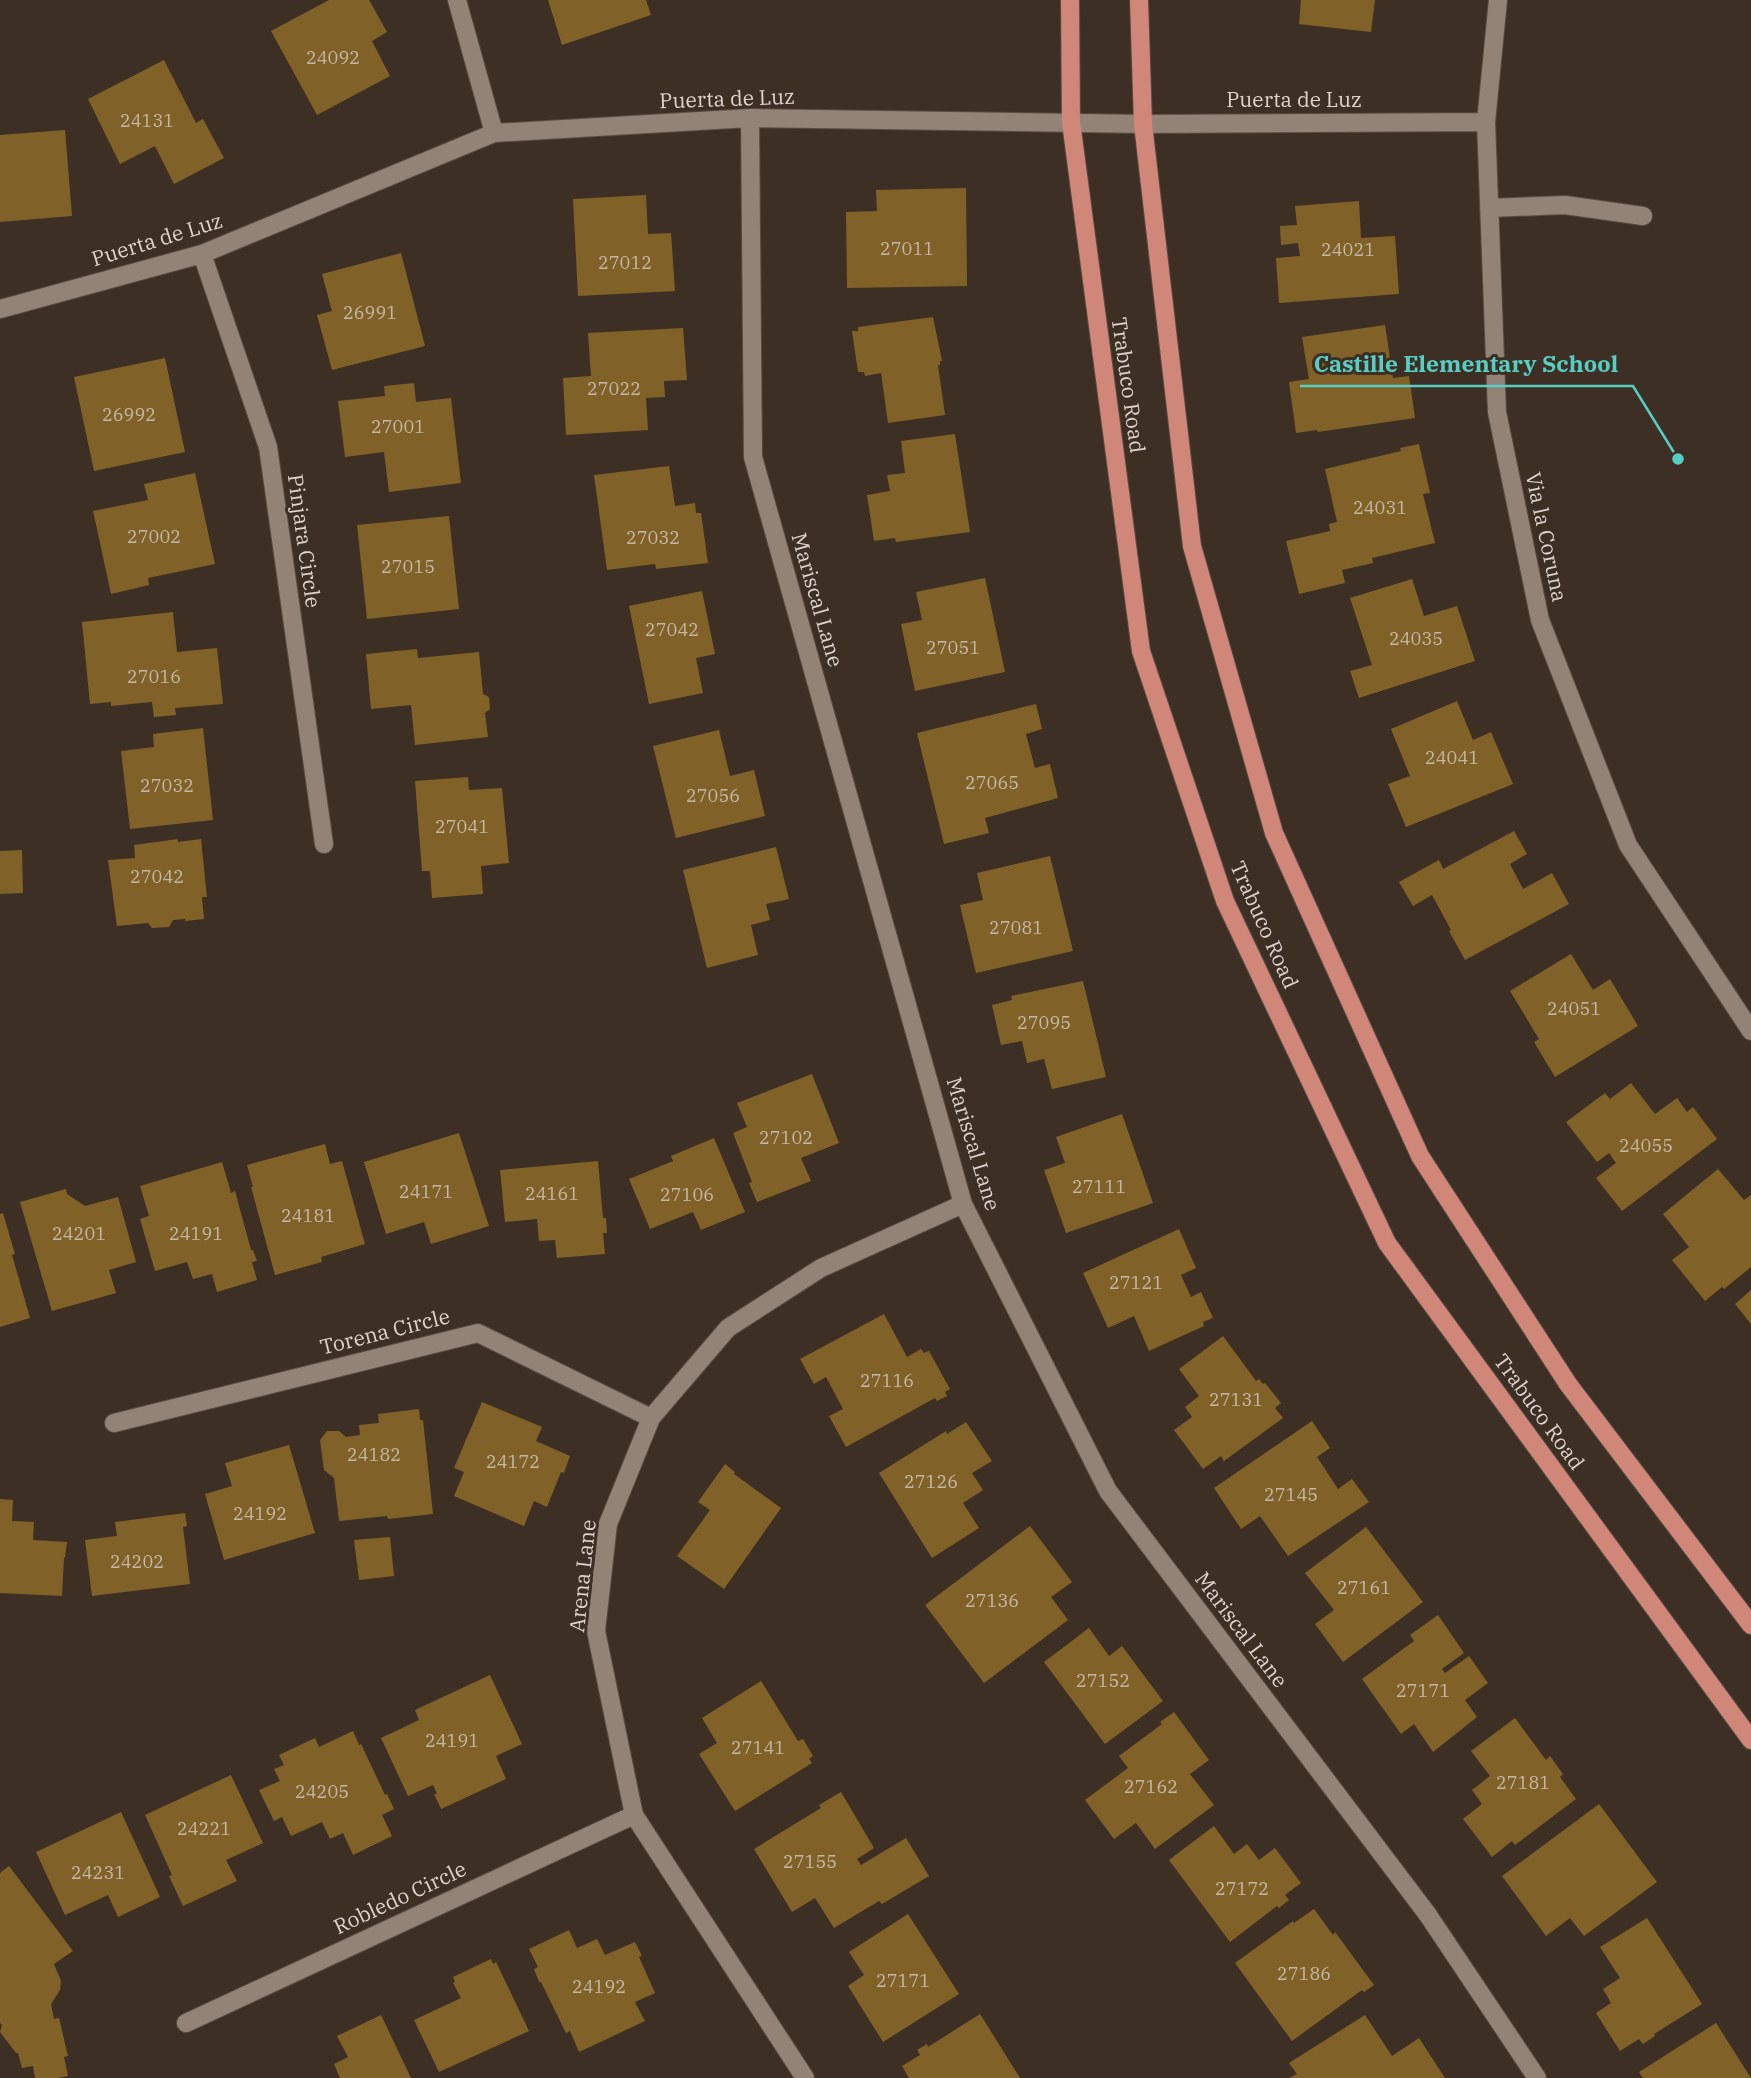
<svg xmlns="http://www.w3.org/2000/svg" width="1751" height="2078" viewBox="0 0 1751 2078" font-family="'IBM Plex Serif',serif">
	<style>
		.building { fill: #806228 }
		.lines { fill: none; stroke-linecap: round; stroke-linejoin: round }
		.minor-casing { stroke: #594c43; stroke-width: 20 }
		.major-casing { stroke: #594c43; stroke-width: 20 }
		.minor { stroke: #938276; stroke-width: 18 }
		.major { stroke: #d08779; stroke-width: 18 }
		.labels { text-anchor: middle; stroke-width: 6; stroke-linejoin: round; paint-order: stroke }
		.number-label { font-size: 18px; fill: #c6b7a4 }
		.street-label { font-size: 21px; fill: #ddd3cd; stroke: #3e2f25 }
		.leader { fill: none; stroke: #56cec3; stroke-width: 2.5 }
		.callout-dot { fill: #56cec3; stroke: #3e2f25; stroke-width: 2.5 }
		.callout-label { font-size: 23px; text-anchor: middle; font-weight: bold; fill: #56cec3; stroke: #3e2f25; stroke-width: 6; stroke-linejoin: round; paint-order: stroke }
	</style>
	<rect width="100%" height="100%" fill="#3e2f25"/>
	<path class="building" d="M329,0h40l18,32 -15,9 18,35 -73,39 -46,-84z
		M548,0h98l5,15 -89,30z
		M1301,0h74l-4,32 -72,-8z
		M164,60l32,63 7,-4 21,39 -50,26 -19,-38 -35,18 -32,-65z
		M65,130l7,86 -72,6v-87z
		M966,188l1,98 -120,2 -1,-76 31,-1 -1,-21z
		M646,195l2,39 23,-1 4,58 -97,5 -5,-97z
		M1359,201l2,37 34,-2 4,58 -120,9 -3,-45 24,-2 -2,-13 -17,2 -1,-19 17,-1 -2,-19z
		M401,253l24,93 -93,24 -15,-55 15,-4 -10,-37z
		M933,317l9,44h-2v4h-2l7,50 -57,8 -7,-50 -16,3 -1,-4h-6l-6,-41h6v-4z
		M1385,325l8,53 16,-2 6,42 -97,14 -1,-2 -21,3 -7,-51 20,-3 -7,-42z
		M683,328l4,52 -23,1 1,16 -19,1 2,32 -82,5 -3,-57 28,-2 -3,-43z
		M165,358l20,94 -91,19 -20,-94z
		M414,383l2,19 35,-4 10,85 -72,9 -5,-40 -39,5 -7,-56 47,-5 -1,-10z
		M955,434l15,98 -74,10 -1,-4 -21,3 -7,-46 23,-4 -3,-16 18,-2 -4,-32z
		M1419,444l11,49 -7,1 12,49 -63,15 1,5 -31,7 3,13 -46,11 -13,-53 44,-10 -1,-7 8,-2 -12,-53 76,-18 -1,-3z
		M669,466l6,40 20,-3 1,10h5l7,50 -52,6 -1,-5 -48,6 -13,-95z
		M195,473l20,91 -67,14 1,7 -38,9 -18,-83 55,-11 -4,-16z
		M449,516l10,93 -92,10 -10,-94z
		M985,578l20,94 -90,19 -14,-67 21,-4 -6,-28z
		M1412,579l12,37 33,-10 18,55 -116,37 -9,-27 22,-6 -22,-67z
		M702,591l13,63 -19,4 7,35 -54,11 -20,-98z
		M173,612l4,40 40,-4 6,56 -48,4 1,7 -22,2 -2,-15 -41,4v-4l-21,2 -8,-82z
		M417,649l1,9 61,-6 4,42 6,3 1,12 -5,4 3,24 -73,8 -4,-40 -40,4 -5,-55z
		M1457,701l16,39 18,-8 22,52 -107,43 -18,-43 22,-8 -19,-47z
		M1036,704l6,25 -16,5 9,34 15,-4 8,34 -73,20 4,15 -45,11 -27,-111z
		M203,728l10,92 -83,9 -9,-78 33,-4 -1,-13z
		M719,730l11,46 24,-6 11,46 -89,22 -23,-92z
		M468,777l1,13 33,-2 7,75 -28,3 2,28 -51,4 -2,-27h-8l-7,-90z
		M1514,831l13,23 -17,10 13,25 29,-16 17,31 -104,56 -16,-29 2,-1 -19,-35 -19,11 -14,-24 40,-22 4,9z
		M178,839v3l23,-3 6,58h-5l2,22 -19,2v-2l-12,1 -4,7 -17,1 -4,-5 -31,3 -9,-66 27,-2 -1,-13z
		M776,847l13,52 -23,5 4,16 -19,5 7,30 -51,13 -24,-98z
		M22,850l1,43 -23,1v-43z
		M1050,856l23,95 -97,22 -16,-68 23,-5 -6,-27z
		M1571,954l22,36 17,-11 28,47 -83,51 -21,-35 5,-3 -29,-48z
		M1083,981l23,96 -54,12 -8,-30 -17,4 -5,-22 -21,4 -9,-40 20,-5 -1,-4z
		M812,1074l27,69 -38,15 10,23 -54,21 -8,-19 3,-1 -19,-49 14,-6 -10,-24z
		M1631,1083l24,31 22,-16 10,14 6,-5 24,32 -95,72 -26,-33 20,-15 -7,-10 -12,9 -31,-40 39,-29 5,6z
		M1122,1114l31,89 -87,30 -22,-63 21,-7 -9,-26z
		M459,1133l30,93 -58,18 -7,-22 -38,12 -22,-72z
		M714,1138l31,74 -44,18 -8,-18 -43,17 -21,-50 44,-18 -2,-5z
		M325,1144l5,20 12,-3 23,83 -44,13 1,5 -47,13 -24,-88h2l-6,-22z
		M598,1161l5,57h3l1,15h-4l2,21 -48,4 -2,-18 -16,1 -2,-22 -32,3 -5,-52z
		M222,1162l9,31 4,-2 16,59h2l4,11 -5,1 5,18 -40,12 -5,-18 -19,5 -6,-17 -32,9 -15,-52 9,-3 -9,-30z
		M1718,1169l26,31 7,-5v72l-27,22 -2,-2 -17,14 -33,-41 17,-13 -26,-33z
		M66,1189l1,5 18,12 33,-9 18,65 -27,8 7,23 -64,18 -32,-109z
		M3,1213l12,41 -3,1 18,63 -30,9v-113z
		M1179,1229l17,39 -15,7 10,22 10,-5 12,26 -10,4 1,4 -55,25 -15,-35 -26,12 -25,-55z
		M1751,1290v34l-16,-20z
		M884,1314l23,43 14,-8 3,4 5,-2 21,38 -5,3 2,4 -10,5 -2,-3 -89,49 -17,-31 14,-7 -17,-32 -12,7 -14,-25z
		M1223,1336l33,45 3,-2 4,5 2,-1 16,20 -6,5 8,10 -59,43 -3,-5 -18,13 -29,-39 18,-13 -7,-10 14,-11 -20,-27z
		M482,1402l60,25 -6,14 34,15 -6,17 -3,-1 -14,35 -13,-6 -10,25 -70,-30 10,-24 -10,-4z
		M419,1409l1,11h3l10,94 -45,5 -1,-3 -48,5 -5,-43 -10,-8 -4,-30 7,-9h12l7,6 14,-2 -1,-10 20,-2 -1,-9z
		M1312,1421l18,27 -13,9 21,32 14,-10 17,23 -81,54 -28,-40 -19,13 -27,-41z
		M966,1422l26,39 -20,12 11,17 -20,13 16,25 -47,30 -53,-85 67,-42 1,3z
		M289,1445l26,88 -91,27 -19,-66 27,-8 -7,-23z
		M725,1464l10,8 -1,2 47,34 -57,81 -47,-33 33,-46 -12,-8z
		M0,1499l13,1 -1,21 22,1 -1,18 34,2 -2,16 -1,-1 -2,39 -62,-3z
		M185,1513l2,13 -4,1 7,57 -98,12 -7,-56 32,-4 -2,-14z
		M1030,1526l42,56 -21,15 17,23 -84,63 -59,-78z
		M1366,1527l57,75 -80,60 -28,-38 19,-14 -29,-37z
		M390,1537l4,39 -35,4 -5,-40z
		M1438,1615l26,38 -22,16 3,4 24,-17 19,27 -23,17 12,17 -44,35 -19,-28 -13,10 -39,-55 52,-38 -4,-6z
		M1089,1628l20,28 13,-10 41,55 -58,43 -61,-82z
		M490,1675l32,69 -26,12 10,23 -65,30 -7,-15h3l-4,-9 -25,11 -27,-58 38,-18 -4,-10z
		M761,1681l37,60 5,-2 10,17 -4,3 3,4 -77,48 -36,-57 18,-11 -15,-25z
		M1174,1712l35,48 -19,14 24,31 -59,44 -19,-26 -22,16 -29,-39 43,-32 -9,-12 43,-32 -2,-2z
		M1515,1718l31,42 4,-4 13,18 -3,3 16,22 -61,46 -3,-4 -20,16 -29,-38 19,-15 -10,-14 18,-14 -19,-25z
		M353,1731l6,14 2,-1 24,51 2,-1 7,15 -12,6 10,21 -39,19 -10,-22 -13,6 -8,-17 -31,14 -9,-19 -8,4 -15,-31 21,-9 -6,-12 10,-4 -5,-10 36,-17 4,9z
		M231,1775l32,68 -37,17 11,21 -54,25 -14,-30 3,-1 -27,-60z
		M841,1792l33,56 -17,11 4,6 45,-27 23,38 -47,28 -3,-3 -45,27 -19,-30 -23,14 -38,-63 67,-41 -2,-3z
		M1599,1804l58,78 -73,54 -14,-18 -24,18 -44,-60z
		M121,1812l39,85 -42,20 -10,-22 -43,20 -29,-63z
		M1214,1826l20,28 13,-10 12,16 16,-12 26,35 -16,12 4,5 -10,8 -2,-2 -47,36 -61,-82z
		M9,1866l64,85 -19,13 7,17 -1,9 -9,14 3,15 5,-1 9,38 -4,1 4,19 -11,2h-22l-2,-12 -11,2 -4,-15h-2l-16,-21 2,-7 -2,-2v-150z
		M1314,1909l19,26 2,-3 39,53 -10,7 -2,-2 -70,51 -57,-78 58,-42 1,2z
		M908,1914l51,80 -76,48 -35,-56 16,-11 -15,-23z
		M1647,1918l55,86 -48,30 1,2 -12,8 -4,-5 -19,12 -24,-38 15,-10 -8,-14 17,-11 -20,-31z
		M569,1930l8,18 20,-9 8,16 30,-13 7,14 -3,1 16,36 -20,9 10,19 -66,31 -9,-21 -4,2 -25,-51h-2l-5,-13 4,-2 -9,-18z
		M491,1959l2,5 3,-2 33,69 -90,41 -25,-52 47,-22 -8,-15 2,-1 -2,-5z
		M980,2014l40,64h-111l-7,-12 18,-11 -3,-5 10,-6 1,3z
		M381,2015l30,63h-71l-6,-14 14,-7 -11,-21z
		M1365,2015l27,41 27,-18 26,40h-156l8,-4 -8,-11z
		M1716,2023l35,55h-108l-4,-6z"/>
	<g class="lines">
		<defs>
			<path id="minor" d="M457,0l37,133
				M1498,0l-12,122 11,290 43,208 88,225 123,186
				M750,118l3,339 210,747 145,287 320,424 109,163
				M1489,208l76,-3 78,11
				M202,254l66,193 56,397
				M0,309l202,-55 292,-121 256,-15 393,6 343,-2
				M114,1423l364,-90 173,85
				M186,2023l448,-208
				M805,2078l-171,-263 -38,-184 12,-107 43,-106 77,-90 93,-60 142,-64"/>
			<path id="major" d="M1070,0l1,122 70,529 84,250 162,342 364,497
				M1139,0l4,124 49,422 82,287 146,323 148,228 183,241"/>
		</defs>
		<use href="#minor" class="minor-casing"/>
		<use href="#major" class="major-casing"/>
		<use href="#minor" class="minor"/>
		<use href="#major" class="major"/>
	</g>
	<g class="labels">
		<g class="number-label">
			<text x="333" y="64">24092</text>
			<text x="147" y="127">24131</text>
			<text x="907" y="255">27011</text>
			<text x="1348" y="256">24021</text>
			<text x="625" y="269">27012</text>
			<text x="370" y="319">26991</text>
			<text x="614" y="395">27022</text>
			<text x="129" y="421">26992</text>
			<text x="398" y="433">27001</text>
			<text x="1380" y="514">24031</text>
			<text x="154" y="543">27002</text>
			<text x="653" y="544">27032</text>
			<text x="408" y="573">27015</text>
			<text x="672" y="636">27042</text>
			<text x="1416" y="645">24035</text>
			<text x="953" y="654">27051</text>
			<text x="154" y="683">27016</text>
			<text x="1452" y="764">24041</text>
			<text x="992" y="789">27065</text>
			<text x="167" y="792">27032</text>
			<text x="713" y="802">27056</text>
			<text x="462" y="833">27041</text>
			<text x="157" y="883">27042</text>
			<text x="1016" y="934">27081</text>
			<text x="1574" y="1015">24051</text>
			<text x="1044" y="1029">27095</text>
			<text x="786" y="1144">27102</text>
			<text x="1646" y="1152">24055</text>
			<text x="1099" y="1193">27111</text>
			<text x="426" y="1198">24171</text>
			<text x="552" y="1200">24161</text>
			<text x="687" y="1201">27106</text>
			<text x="308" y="1222">24181</text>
			<text x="79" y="1240">24201</text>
			<text x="196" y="1240">24191</text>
			<text x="1136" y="1289">27121</text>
			<text x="887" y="1387">27116</text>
			<text x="1236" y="1406">27131</text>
			<text x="374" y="1461">24182</text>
			<text x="513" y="1468">24172</text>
			<text x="931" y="1488">27126</text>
			<text x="1291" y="1501">27145</text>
			<text x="260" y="1520">24192</text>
			<text x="137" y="1568">24202</text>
			<text x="1364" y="1594">27161</text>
			<text x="992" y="1607">27136</text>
			<text x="1103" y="1687">27152</text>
			<text x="1423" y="1697">27171</text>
			<text x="452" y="1747">24191</text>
			<text x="758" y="1754">27141</text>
			<text x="1523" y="1789">27181</text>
			<text x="1151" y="1793">27162</text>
			<text x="322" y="1798">24205</text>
			<text x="204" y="1835">24221</text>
			<text x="810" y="1868">27155</text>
			<text x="98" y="1879">24231</text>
			<text x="1242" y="1895">27172</text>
			<text x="1304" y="1980">27186</text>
			<text x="903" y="1987">27171</text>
			<text x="599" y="1993">24192</text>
		</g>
		<g class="street-label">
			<text transform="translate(727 99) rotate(-2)" y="7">Puerta de Luz</text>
			<text x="1294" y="107">Puerta de Luz</text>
			<text transform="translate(157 240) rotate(-17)" y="7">Puerta de Luz</text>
			<text transform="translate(1128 385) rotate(82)" y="7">Trabuco Road</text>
			<text transform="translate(1546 537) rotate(78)" y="7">Via la Coruna</text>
			<text transform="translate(304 541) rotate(82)" y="7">Pinjara Circle</text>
			<text transform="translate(817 600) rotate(74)" y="7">Mariscal Lane</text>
			<text transform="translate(1264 925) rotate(66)" y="7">Trabuco Road</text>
			<text transform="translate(973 1144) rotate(73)" y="7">Mariscal Lane</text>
			<text transform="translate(385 1332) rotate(-14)" y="7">Torena Circle</text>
			<text transform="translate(1539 1412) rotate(54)" y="7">Trabuco Road</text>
			<text transform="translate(583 1576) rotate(-84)" y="7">Arena Lane</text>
			<text transform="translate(1241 1630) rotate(53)" y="7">Mariscal Lane</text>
			<text transform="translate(400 1898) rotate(-25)" y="7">Robledo Circle</text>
		</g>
	</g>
	<path class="leader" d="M1678 459L1633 386H1300"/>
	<circle class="callout-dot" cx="1678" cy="459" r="7"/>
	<g class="callout-label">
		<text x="1466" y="372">Castille Elementary School</text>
	</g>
</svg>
